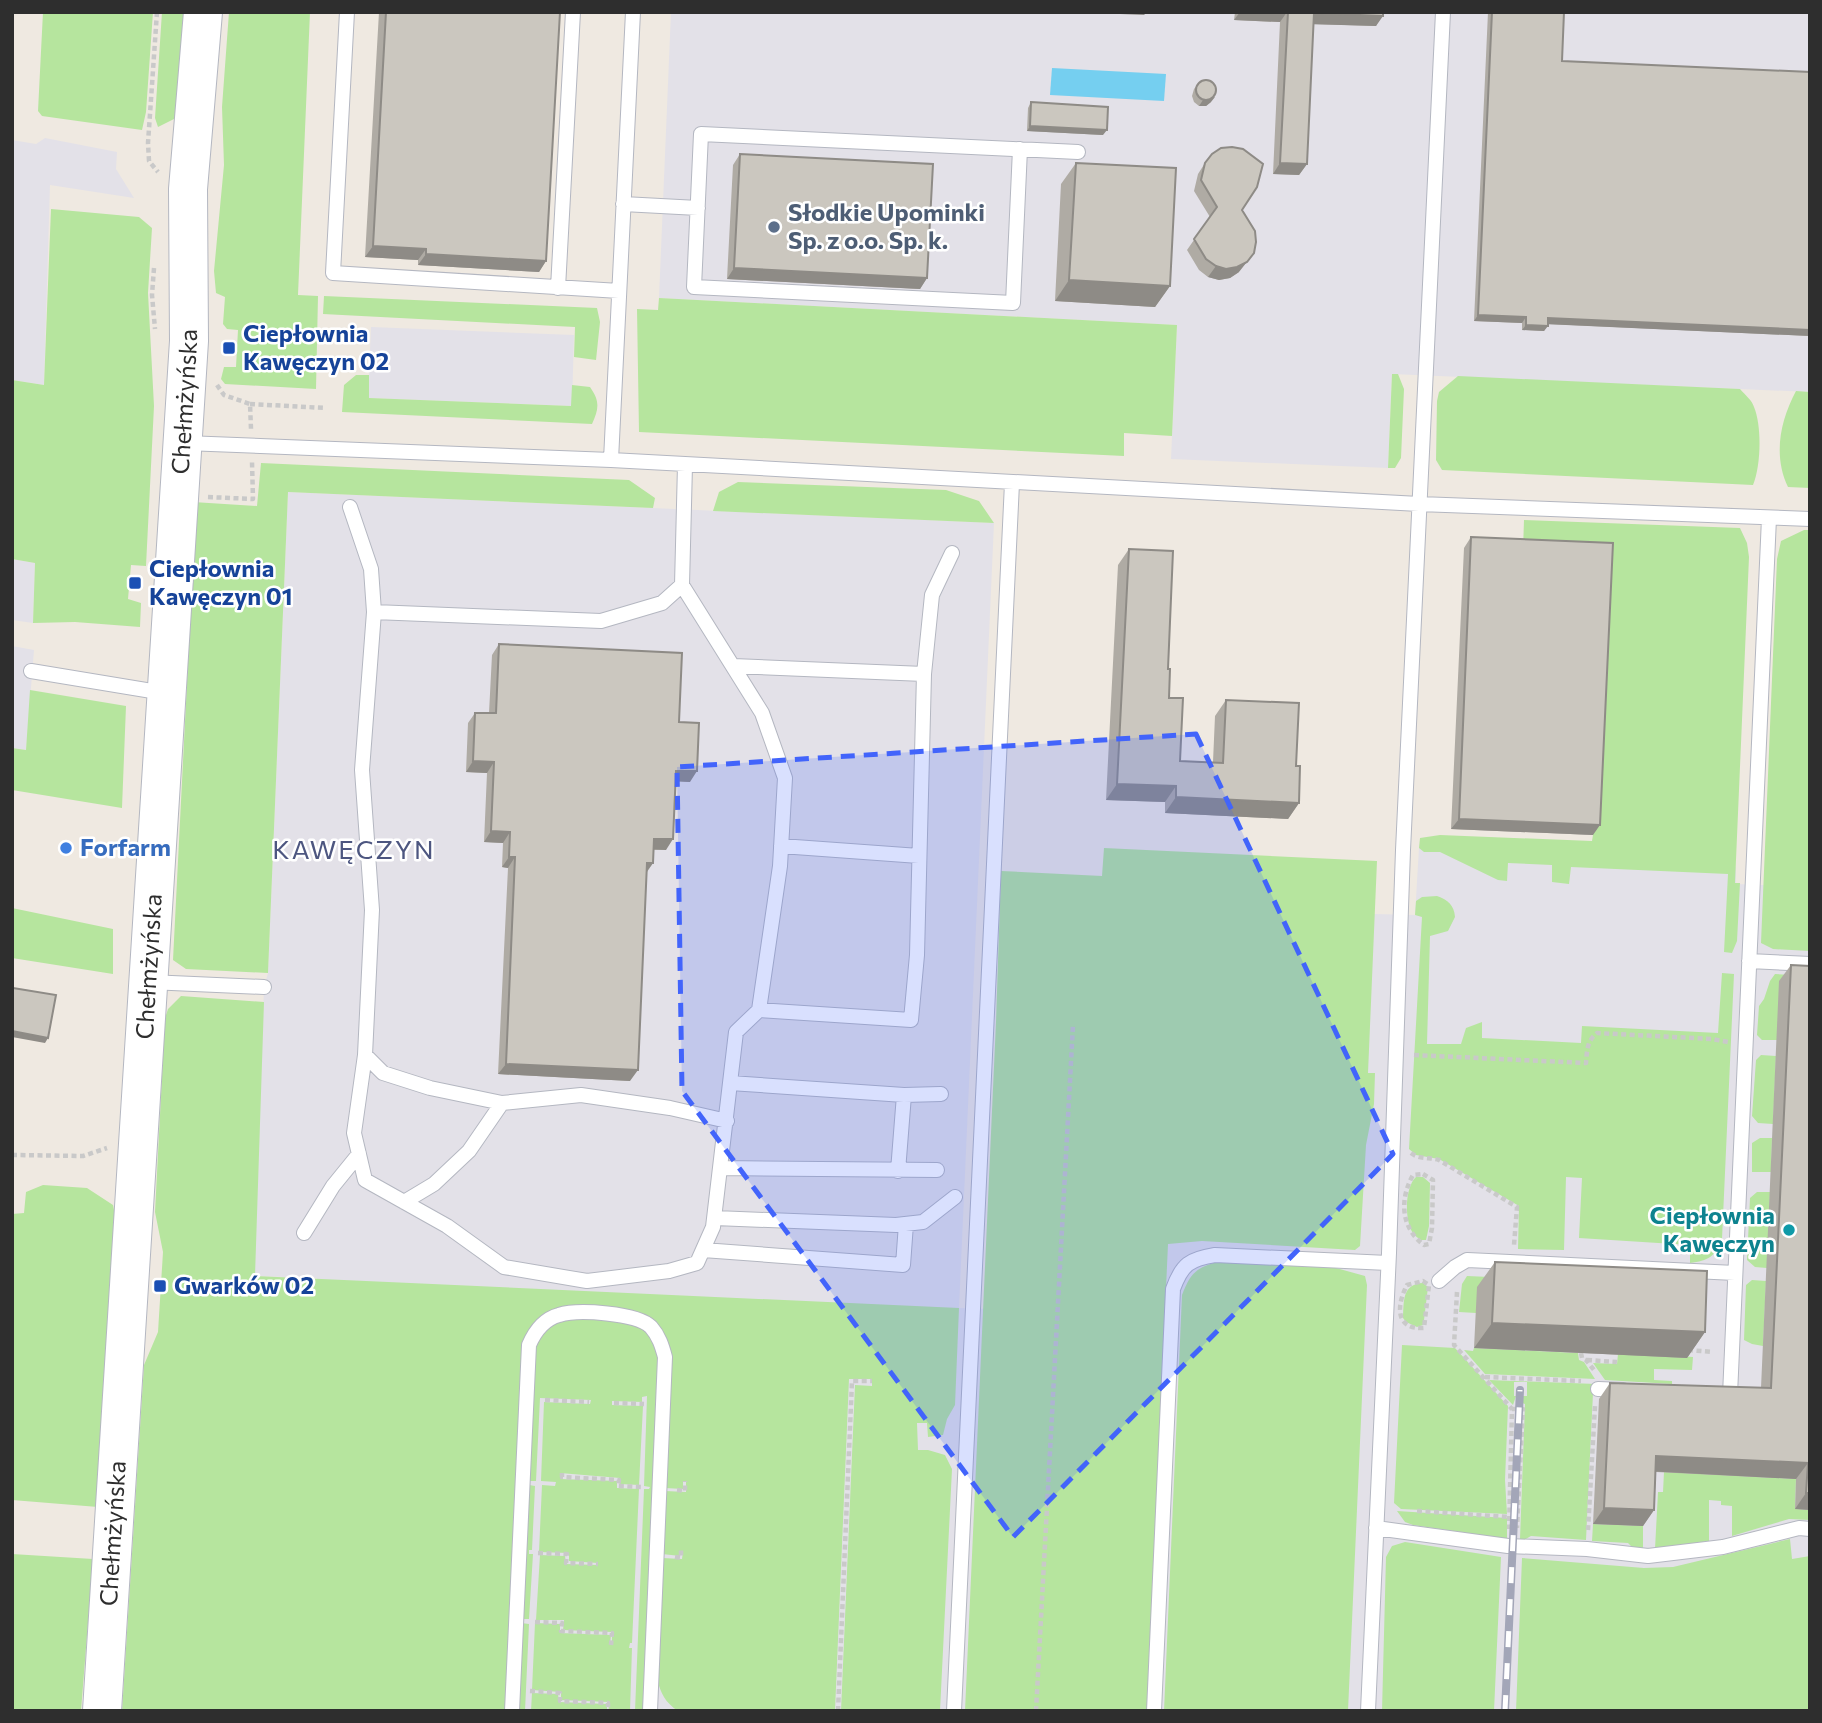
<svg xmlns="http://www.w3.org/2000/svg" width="1822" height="1723" viewBox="0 0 1822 1723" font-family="Commissioner,sans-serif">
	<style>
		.industrial { fill: #e3e1e8 }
		.green { fill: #b6e59e }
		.water { fill: #75cff0 }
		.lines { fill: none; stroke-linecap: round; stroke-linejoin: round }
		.lane-casing { stroke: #b4b7c1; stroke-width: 16 }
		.secondary-casing { stroke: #b4b7c1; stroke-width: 40 }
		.path { stroke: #c9c9c9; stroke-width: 4.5; stroke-dasharray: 5 3.5; stroke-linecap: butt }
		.lane { stroke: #fff; stroke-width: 14 }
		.secondary { stroke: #fff; stroke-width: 38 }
		.rail-casing { stroke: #a3a6b8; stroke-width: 8 }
		.rail { stroke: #fff; stroke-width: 5; stroke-dasharray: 16; stroke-linecap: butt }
		.wall { fill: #afaba4 }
		.shaded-wall { fill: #8e8b86 }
		.building { fill: #cbc7bf; stroke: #8e8b86; stroke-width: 2 }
		.marked { fill: #4264fb; fill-opacity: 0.2; stroke: #4264fb; stroke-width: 5; stroke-dasharray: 14 9; stroke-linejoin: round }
		.service-dot { fill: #5c6f8a; stroke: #fff; stroke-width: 2.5 }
		.transit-dot { fill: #1a4fb4; stroke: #fff; stroke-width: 2.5 }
		.shop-dot { fill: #3f7fe0; stroke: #fff; stroke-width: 2.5 }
		.culture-dot { fill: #0f9aa8; stroke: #fff; stroke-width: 2.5 }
		.labels { text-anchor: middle; stroke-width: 5; stroke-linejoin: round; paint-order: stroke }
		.service-label { font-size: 24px; font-weight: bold; fill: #4e5e75; stroke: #fff; text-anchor: start }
		.transit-label { font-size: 24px; font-weight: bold; fill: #164399; stroke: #fff; text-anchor: start }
		.street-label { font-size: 24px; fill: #2e2e2e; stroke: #fff }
		.shop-label { font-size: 24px; font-weight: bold; fill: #366cbe; stroke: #fff; text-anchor: start }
		.culture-label { font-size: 24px; font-weight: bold; fill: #0d838f; stroke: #fff; text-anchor: end }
		.neighbourhood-label { font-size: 26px; letter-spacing: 2px; fill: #4d5680; stroke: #fff }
	</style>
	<rect width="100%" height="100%" fill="#efe9e1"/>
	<path class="industrial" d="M671,12h1139v380l-418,-18 -4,94 -217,-9 6,-134 -518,-27z
		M45,138l72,14 -1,17 18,29 -84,-13 -6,200 -32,-5v-240l24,4z
		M371,327l203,8 -2,71 -204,-8z
		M288,492l706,31 -35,785 33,1 375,-272 7,-123 41,1 4,-67 317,19v17l74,3v824h-1512l19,-433 -63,-2 10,-289 4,-14z
		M12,559l23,4 -2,60 -21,-3z
		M12,646l22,4 -8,100 -14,-2z"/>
	<path class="green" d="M43,12h110l-7,100 -4,18 -100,-14 -4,-5z
		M162,12h23l-7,105 -20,10 -3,-9z
		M229,12h81l-12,283 20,1 -2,93 -91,-5 -4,-5 3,-12h12l2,-37 -11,-1 -4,-5 2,-27 -9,-4 -2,-22 10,-106 -2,-58z
		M51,209l88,8 13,11 -4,65 6,113 -8,160 -15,-1 -3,34 13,4 -1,24 -65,-5 -42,1 2,-60 -23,-4v-179l32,5z
		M324,296l273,12 3,14 -4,38 -22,-3 1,-30 -252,-13z
		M659,298l518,27 -5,111 -48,-3v23l-485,-24 -2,-123 21,1z
		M1392,374h6l6,15 -3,69 -6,10h-7z
		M356,375h13v23l202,8 1,-21 18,2c10,14 9,22 2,37l-250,-12 2,-27z
		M1458,376l282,13c5,6 12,11 14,18 8,19 7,59 -1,78l-311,-15 -6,-10 1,-59 2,-9z
		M1796,391l14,1v96l-22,-1c-15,-31 -8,-66 8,-96z
		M261,463l368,17 26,18 -2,10 -365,-16 -20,481 -82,-4 -13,-9 17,-337 3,-121 64,4z
		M738,482l208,8 33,11 15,22 -281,-12 6,-19z
		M1524,520l216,8 7,15 2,14 -14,326h5l-3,58 -5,12 -8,-1 4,-78 -157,-7 -2,17 -17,-2v-17l-44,-2 -1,18 -9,-1 -58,-28h-16l-5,-4 1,-10 20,-3 152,6 1,-6 -70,-285z
		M1804,530h6v421l-37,-2 -12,-6 16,-384 4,-18z
		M30,690l96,16 -4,102 -110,-18v-42l14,2z
		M1104,848l273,13 -9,212h7l-1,31 -8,41 -6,101 -5,4 -153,-9 -34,3 -21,467h-182l31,-689 5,-151 101,5z
		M1437,896c11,4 17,9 18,21l-7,14 -18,5 -3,108h34l5,-16 16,-6v16l99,5 1,-17 136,7 4,-60 12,1 -12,265c-6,17 -14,22 -32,24v-18l-111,-7 3,-60 -16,-1 -2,73 -46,-1 1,-43 -80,-47 -23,-4 -7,-6 13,-232 -7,-2 1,-14 6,-4z
		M12,908l101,21v45l-101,-16z
		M1775,974l35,2 -33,64h-15l-5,-5 2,-29 5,-7 6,-18z
		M181,996l83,6 -9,274 704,32 -4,97 -8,14 -4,16 -15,2 -1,-14h-10l1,27h10l17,5 7,14 -12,242h-99l14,-326 17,1v-7h-23l-14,332h-157c-13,-9 -17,-17 -21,-32l5,-121 20,1 1,-8h-3v5l-18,-2 3,-63 21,1v-10h-3v7l-18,-1 6,-107 -1,-27 -2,-13 -14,-18 -66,-16h-28l-19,10 -9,10 -25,384h-385l22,-346 14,-33 5,-80 -8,-40 10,-194 3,-9z
		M1761,1055l15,1 -3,68 -15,-1 -6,-7 4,-56z
		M1760,1138h12l-1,34h-19v-29z
		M1416,1177h7l7,6 -1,43 -3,14h-5c-3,-2 -6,-4 -8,-7 -9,-13 -8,-46 3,-56z
		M43,1185l44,3 26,17 2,10 -17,292 -86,-7v-286l12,-1 2,-21z
		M1757,1192h13l-3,76 -12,-1 -8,-7 3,-62z
		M1220,1261l116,7 29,8 2,9 -19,426h-184l18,-416c9,-23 14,-27 38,-34z
		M1467,1276l46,2 -37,35 -17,-1 3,-28z
		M1752,1280l14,1 -3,65 -11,-2 -8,-4 2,-55z
		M1423,1283l5,4 -4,33 -1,5 -6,2 -11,-5 -3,-4c1,-17 -1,-34 20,-35z
		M590,1317c23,2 56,0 66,26 2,6 2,15 4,22l-17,346h-8l9,-222h5l1,-2 -6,-1 3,-90 -5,1v5l-30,-1v4l31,1 -4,79 -19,-1v-6l-60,-5 1,6 56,2v7l22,1 -7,154h-2l-1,5h3l-2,63h-21l-1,-9 -47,-2v-8l-29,-2 3,-67 25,1v9l51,2 -1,9 2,1v-13l-49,-2 1,-10h-28l4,-65 25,1 1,8 32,1v-2l-29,-2v-8l-30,-1 3,-67 13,1 1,-4 -15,-1 3,-79 46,2 1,-4 -51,-2 -4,83h-6l-1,4 6,1 -3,64h-3v4h4l-4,65h-8l14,-274c16,-25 27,-26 55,-28z
		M1402,1345l53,3 53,58 -3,74 2,34 -106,-5 -7,-6z
		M1474,1348l104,5 1,7 5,2 11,17 -110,-5 -21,-24 9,1z
		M1638,1353l55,4 -1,13 -38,-1v11l18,1v3l-67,-4 -12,-17 24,1 1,-10z
		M1489,1380l107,4 -3,9 -7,147 -55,-4 -7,4 -4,-1 5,-135 -3,-1v-7h5v-14h-13v14h2l-3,9z
		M1664,1472l132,7 -1,30 15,1v10l-21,-1 -57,17v-30l-11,-1v-4l-12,-1v41l-54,8 3,-57h5z
		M1397,1511l110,7v21l-94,-14 -8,-3z
		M1593,1524l50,2v22h-10l-5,-5 -36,-2z
		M1790,1539l2,20 18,-3v155h-294l6,-153 122,10 29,-1z
		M1405,1542l96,15 -7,154h-112l4,-154 6,-11z
		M12,1554l81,5 -12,152h-69z
		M521,1623l8,1 -4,87h-8z
		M532,1693l26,1 1,8 48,2v7h-76z"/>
	<path class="water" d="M1052,68l114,6 -2,27 -114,-6z"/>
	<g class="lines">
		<defs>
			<path id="lane" d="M347,12l-14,261 286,18
				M1020,149l-7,154 -319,-16 7,-153 377,18
				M623,204l75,4
				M558,288l15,-276
				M185,443l426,17 808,44 391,15
				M611,460l22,-448
				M350,507l21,62 3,43
				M682,585l-20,18 -61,18 -227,-9 -12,158 10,140 -7,145 -11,78 11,47 82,46 57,41 83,14 82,-10 28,-8 16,-36 23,-195 23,-22 21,-144 5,-88 -23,-65 -80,-128 3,-120
				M733,666l191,8
				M31,671l133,22
				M781,846l138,10
				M1749,961l61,3
				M149,982l115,5
				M759,1010l152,10 6,-65 7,-281 8,-79 20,-42
				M365,1055l18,18 47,15 72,15 79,-8 89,13 57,13
				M730,1083l174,12 37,-1
				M721,1168l216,2
				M898,1171l6,-76
				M404,1202l30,-18 35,-33 33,-48
				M715,1218l181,7 27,-3 32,-25
				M304,1233l29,-47 26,-32
				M703,1250l200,15 3,-41
				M1439,1281l16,-14 12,-7 268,13
				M1598,1389l25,1
				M1721,1394l9,1 39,-877
				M1376,1528l132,18 79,3 61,7 75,-9 76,-19 11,1
				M512,1711l17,-366c6,-14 15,-26 30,-30 19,-6 78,-2 92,12 8,9 11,19 14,30l-15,354
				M954,1711l58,-1228
				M1154,1711l19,-422c9,-25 17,-30 42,-34l173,8
				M1368,1711l21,-458 14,-403 40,-838"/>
			<g id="secondary">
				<path id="s1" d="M102,1711l87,-1370 -1,-152 15,-177"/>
			</g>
		</defs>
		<use href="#lane" class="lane-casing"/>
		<use href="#secondary" class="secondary-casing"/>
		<path class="path" d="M157,12l-9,131 1,18 9,11
			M154,268l-2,27 3,34
			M217,385l7,10 26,9 1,25
			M250,404l76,4
			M208,497l45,2 -1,-37
			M1414,1055l172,8c1,-13 1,-22 11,-30l115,6 16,3
			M1411,1153c9,7 19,4 28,7l78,47 -3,38
			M12,1155l71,1 24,-8
			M1423,1174l10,6 -1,48 -3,16 -5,1c-23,-17 -25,-45 -11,-70z
			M1423,1281l6,4 -5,43c-30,2 -27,-24 -17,-43z
			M1457,1292l-3,53 58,64 -3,120
			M1688,1350l25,2
			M1581,1353l1,5 4,2 8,10
			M1587,1360l30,2
			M1485,1377l96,4
			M545,1400l44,2
			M614,1403l30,1
			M1512,1409h11l-6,119
			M562,1473v4l57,3 -1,6 24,1
			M677,1490l8,1v-10
			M1417,1511l92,6
			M1588,1530l7,-124
			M538,1553l29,1 -1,9 32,1
			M675,1557l6,1v-8
			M535,1622l27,1 -1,8 51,2 -1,12
			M530,1691l30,2v8l48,2v8
			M838,1711l14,-330h20
			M1036,1711l37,-686"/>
		<use href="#lane" class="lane"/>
		<use href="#secondary" class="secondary"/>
		<defs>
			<path id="rail" d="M1505,1711l15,-321"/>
		</defs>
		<use href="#rail" class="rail-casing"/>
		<use href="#rail" class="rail"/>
	</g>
	<path class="wall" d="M379,12h181l-14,249 -7,11 -121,-7v-5l-53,-3z
		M1235,12h148l-7,14 -63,-2 -6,140 -8,11 -26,-1 7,-152 -46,-2z
		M1488,12h76l-2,49 248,11v264l-262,-12 -4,7 -22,-1v-7l-48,-2z
		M1198,84l13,18 -5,4h-7l-5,-4 -2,-6 2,-7z
		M1031,102l72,33 -76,-4 1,-23z
		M740,154l187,124 -7,11 -193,-10 6,-114z
		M1076,163l94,123 -15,21 -100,-6 6,-117z
		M1205,163l37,47 -3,62 -9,6 -11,2 -11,-3 -9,-7 -12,-20 23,-33 -16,-26 4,-17z
		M1471,537l122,298 -142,-6 13,-281z
		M1129,549l39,120 1,29 11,63 33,1 2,-46 11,-16 70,66 3,37 -11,16 -123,-6v-11l-59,-2 12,-235z
		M499,644l180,78 11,60 -14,-1 -10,69h-12l-1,13 -6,9 -17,209 -132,-7 10,-206 -6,-1 1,-24 -19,-1 3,-69 -21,-1 2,-49 7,-10h14l3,-58z
		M1791,965l19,545 -15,-1 1,-30 -140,-7 -2,38 -11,16 -50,-2 6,-125 11,-16 151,5 18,-407z
		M1495,1262l210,70 -18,26 -213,-10 3,-61z"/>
	<path class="shaded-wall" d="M1072,12h75l-3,3z
		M1240,12h47l-7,10 -46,-2z
		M1314,13l69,3 -7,10 -70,-2z
		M1215,97l-4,5 -5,4h-7l4,-6z
		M1030,126l77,4 -4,5 -76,-4z
		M1280,163l27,1 -8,11 -26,-1z
		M373,246l53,3 -8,11 -53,-3z
		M1254,253l-15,19 -9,6 -11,2 -11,-3 8,-11z
		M426,254l120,7 -7,11 -121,-7z
		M734,268l193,10 -7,11 -193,-10z
		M1069,280l101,6 -15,21 -100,-6z
		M1478,315l48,2 -4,6 -48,-2z
		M1548,318l262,12v6l-266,-12z
		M1526,325l22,1 -4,5 -22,-1z
		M473,761l21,1 -7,11 -21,-1z
		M676,771h21l-7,11 -21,-1z
		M1117,784l59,2 -11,16 -59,-2z
		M1176,797l123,6 -11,16 -123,-6z
		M1459,819l141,6 -7,10 -142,-6z
		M491,831l19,1 -7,11 -19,-1z
		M654,839h19l-7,11 -19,-1z
		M509,857h6l-7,11 -6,-1z
		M647,863h6l-8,11z
		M12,1031l36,7 -3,5 -33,-6z
		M506,1064l132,6 -8,11 -132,-7z
		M1492,1323l213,9 -18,26 -213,-10z
		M1656,1456l152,7 -12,16 -151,-8z
		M1806,1493h4v17l-15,-1z
		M1604,1508l50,2 -11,16 -50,-2z"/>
	<path class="building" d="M386,12h174l-14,249 -120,-7v-5l-53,-3z
		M1288,12h95v4l-69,-3 -7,151 -27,-1z
		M1492,12h72l-2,49 248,11v258l-262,-12v8l-22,-1v-8l-48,-2z
		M1196 90a10 10 0 1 1 20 0a10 10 0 1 1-20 0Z
		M1031,102l77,5 -1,23 -77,-4z
		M1232,147l11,2 20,15 -6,23 -15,23 13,21 1,11 -2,11 -7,9 -10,5 -11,2 -10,-3 -10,-7 -12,-20 23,-32 -16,-27 4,-17 7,-9 9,-6z
		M740,154l193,10 -6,114 -193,-10z
		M1076,163l100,5 -6,118 -101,-6z
		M1471,537l142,6 -13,282 -141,-6z
		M1129,549l44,2 -5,118h2l-1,29h14l-3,63 43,2 3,-63 73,3 -3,63h4l-1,37 -123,-6v-11l-59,-2z
		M499,644l183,9 -3,69 20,1 -2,48h-21l-3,68h-19l-1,24h-6l-9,207 -132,-6 9,-207h-6l1,-25 -19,-1 3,-69 -21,-1 2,-48h21z
		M1791,965l19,1v527h-4l2,-30 -152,-7 -2,54 -50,-2 6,-125 161,5z
		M13,988l43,7 -8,43 -36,-7v-36z
		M1495,1262l212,9 -2,61 -213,-9z"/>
	<path class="marked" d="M1196,734l197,420 -380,383 -331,-446 -5,-324z"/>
	<circle class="service-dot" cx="774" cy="227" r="7"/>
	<g class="transit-dot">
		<rect x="222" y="341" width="14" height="14" rx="3.5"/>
		<rect x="128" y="576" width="14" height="14" rx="3.5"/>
		<rect x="153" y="1279" width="14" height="14" rx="3.5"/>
	</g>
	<circle class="shop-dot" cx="66" cy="848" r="7"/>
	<circle class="culture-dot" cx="1789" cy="1230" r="7"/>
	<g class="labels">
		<g class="service-label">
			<text x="788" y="221">Słodkie Upominki<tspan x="788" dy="28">Sp. z o.o. Sp. k.</tspan></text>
		</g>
		<g class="transit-label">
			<text x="243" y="342">Ciepłownia<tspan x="243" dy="28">Kawęczyn 02</tspan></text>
			<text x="149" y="577">Ciepłownia<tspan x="149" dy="28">Kawęczyn 01</tspan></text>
			<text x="174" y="1294">Gwarków 02</text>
		</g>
		<g class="street-label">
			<text dy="8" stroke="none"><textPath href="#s1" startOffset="1312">Chełmżyńska</textPath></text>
			<text dy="8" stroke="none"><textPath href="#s1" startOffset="746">Chełmżyńska</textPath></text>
			<text dy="8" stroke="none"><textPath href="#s1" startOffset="178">Chełmżyńska</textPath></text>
		</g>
		<g class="shop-label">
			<text x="80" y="856">Forfarm</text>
		</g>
		<g class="culture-label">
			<text x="1775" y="1224">Ciepłownia<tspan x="1775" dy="28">Kawęczyn</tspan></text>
		</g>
		<g class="neighbourhood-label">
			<text x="354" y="859">KAWĘCZYN</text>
		</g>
	</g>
	<rect width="1822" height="1723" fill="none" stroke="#2e2e2e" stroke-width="28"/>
</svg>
